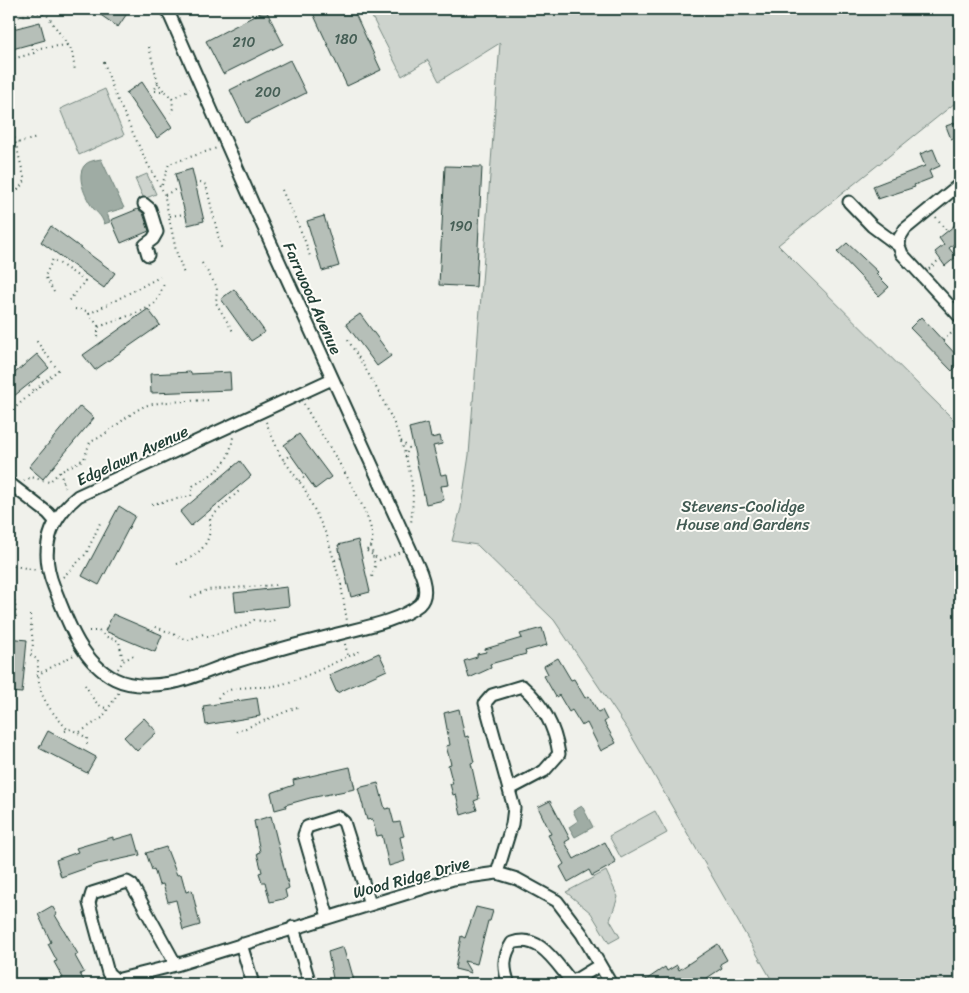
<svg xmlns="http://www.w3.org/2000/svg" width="969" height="993" viewBox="0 0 969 993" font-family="Sriracha,sans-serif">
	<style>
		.green { fill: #cdd3cd; stroke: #768880 }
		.water { fill: #9faca4; stroke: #6c8077 }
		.building { fill: #b6bfb8; stroke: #1f3d34 }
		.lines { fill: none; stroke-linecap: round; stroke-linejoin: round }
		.minor-casing { stroke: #1f3d34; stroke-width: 15 }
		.path { stroke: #1f3d34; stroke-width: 2; stroke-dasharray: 1 4; stroke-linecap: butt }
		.minor { stroke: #fdfcf7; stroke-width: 11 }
		.labels { text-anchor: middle; stroke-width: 4; stroke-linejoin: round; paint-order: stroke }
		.number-label { font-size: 14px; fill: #455e55 }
		.street-label { font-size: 16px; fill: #1f3d34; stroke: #fdfcf7 }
		.park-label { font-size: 16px; fill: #425b53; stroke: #fdfcf7 }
	</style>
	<rect width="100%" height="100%" fill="#f0f1eb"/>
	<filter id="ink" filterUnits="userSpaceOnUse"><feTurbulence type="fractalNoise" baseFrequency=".02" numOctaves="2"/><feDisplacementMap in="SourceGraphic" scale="10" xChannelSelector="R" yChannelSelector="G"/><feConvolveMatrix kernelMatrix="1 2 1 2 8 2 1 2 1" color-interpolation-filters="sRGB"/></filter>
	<g filter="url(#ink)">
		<path class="green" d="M368,9h592v90l-182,146 182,181v558h-186l-146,-254 -74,-110 -77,-75 -25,-4 9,-33 8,-53 31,-412 -61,38 -11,-21 -26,16z
			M105,89l19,46 -45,20 -19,-46z
			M147,174l9,20 -12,5 -9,-20z
			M655,811l12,22 -46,25 -12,-22z
			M606,871l12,26 -8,23 10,17 -11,6 -18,-30 -25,-21z"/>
		<path class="water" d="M101,159l23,49 -17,5 3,9 -6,2c-2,-8 -6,-10 -11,-16 -7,-9 -19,-34 -7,-44 3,-3 10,-4 15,-5z
			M582,806l11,21 -18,10 -6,-10 9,-6 -5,-10z"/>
		<path class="building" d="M92,9h38l-12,18z
			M311,9h42l28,61 -34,16z
			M266,10l17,34 -60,30 -17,-33z
			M40,22l5,18 -36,10v-20z
			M290,60l16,33 -60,30 -16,-33z
			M142,82l30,45 -15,11 -31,-45z
			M960,121v14l-9,4 -5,-13z
			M933,149l7,17 -11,5 3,7 -18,7 1,2 -37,12 -5,-13 52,-20 -5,-12z
			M445,166l37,1 -6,120 -37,-2z
			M192,169l12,52 -16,4 -13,-51z
			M138,209l5,4 6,18 -28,12 -10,-23z
			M324,216l15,50 -17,5 -15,-50z
			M960,221v18l-11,9 7,9 -11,9 -10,-14 9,-7 -5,-7z
			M51,226l64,47 -11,15 -63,-46z
			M847,243l31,29 -2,2 13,13 -10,9 -42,-44z
			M234,289l31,43 -14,9 -30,-42z
			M148,309l12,16 -65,45 -12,-15z
			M360,314l31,42 -14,10 -31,-42z
			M921,317l39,42v4l-8,8 -42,-43z
			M37,354l12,14 -40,32v-22z
			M191,372v2l39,-2 1,18 -80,3 -1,-19z
			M80,406l14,12 -51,61 -14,-12z
			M428,423l3,15 9,-2 2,8 -9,2 8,29 6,-1 2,11 -8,1 3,14 -18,4 -17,-76z
			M299,434l32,43 -16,12 -31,-44z
			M240,461l11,15 -60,50 -11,-14z
			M119,506l16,10 -36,69 -17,-9z
			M358,540l12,52 -19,5 -13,-52z
			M287,587l2,19 -53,6 -2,-19z
			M113,614l49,21 -7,17 -50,-21z
			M542,628l5,17 -22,6 1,3 -36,10 1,4 -22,10 -5,-17 13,-4v-3l9,-2 -1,-3 37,-11 -2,-4z
			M9,638l18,2 -5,53 -13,-1z
			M379,653l8,17 -50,23 -8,-18z
			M558,658l13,22 3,-1 11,19 4,-2 9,16 4,-2 5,10 -3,2 12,21 -15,8 -14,-28 -5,3 -10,-16 -3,2 -10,-17 -3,2 -12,-21 4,-2 -4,-8z
			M257,698l3,18 -54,9 -3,-19z
			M459,709l6,28 3,-1 6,26 -3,1 8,36 -5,2 3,9 -16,5 -5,-21 -3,1 -3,-11h3l-5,-19 3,-1 -5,-18 4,-1 -6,-32z
			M144,718l13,14 -20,19 -13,-14z
			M48,731l48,26 -9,16 -48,-25z
			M350,767l5,22 -45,9 -25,7 1,2 -11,3 -4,-17 23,-8 -1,-5z
			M378,783l7,26 5,-1 4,15 6,-1 4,14 -4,1 5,24 -16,5 -7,-31 -5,1 -5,-17 -5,1 -9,-32z
			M550,801l20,38 -5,3 9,17 31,-17 11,21 -24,13 -3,-6 -21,12 -8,-15 4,-3 -16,-29 3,-1 -13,-27z
			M271,816l18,72 -4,2 2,8 -17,4 -5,-20h-3l-3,-9 3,-1 -5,-19 3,-1 -6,-31z
			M134,834l6,21 -42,9 -37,13 -5,-17 22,-8 -2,-4 37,-11v3z
			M166,847l11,28 4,-1 5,18 6,-2 8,35 -17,5 -7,-30 -8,2 -5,-18 -4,1 -5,-16 -2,1 -6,-17z
			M52,906l5,8 -2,1 23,39 -3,2 9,16 -4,2 6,10h-34l11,-6 -9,-16 3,-1 -9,-17 3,-2 -13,-28z
			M476,907l17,4 -3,10h-2l-11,43 -13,-3 7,12 -16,-4 6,-33 4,2z
			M718,944l9,16 -7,4 2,4 -24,16h-58l25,-17 2,4 10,-6 2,5z
			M343,947l4,13 1,-1 7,25h-21l-6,-32z"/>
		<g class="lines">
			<defs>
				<path id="minor" d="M167,9l86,195 165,362c5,11 12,29 1,39 -21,17 -60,23 -85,30 -33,8 -66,17 -99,27 -21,6 -42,17 -64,21 -18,3 -40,4 -56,-4 -34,-17 -48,-59 -61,-92 -15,-37 -5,-67 24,-91l254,-117
					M849,202l23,24 27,20 3,8 58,63
					M144,204l6,5 7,23 -4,7 -8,6 3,10
					M899,246l1,-9 5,-8 55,-45
					M9,483l39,30 7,8
					M497,873l15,-49 2,-16 -29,-105 7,-8 30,-9c21,18 33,41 37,68l-15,17 -34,18
					M328,917l-24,-82 3,-8 31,-10 6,5 26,82
					M293,927l17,57
					M241,944l12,40
					M176,965l-44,-80 -5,-3 -35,11 -3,10 19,70 8,7 60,-15 277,-86 44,-6 20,6 40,22 25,33 29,50
					M509,984c-6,-16 -6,-27 3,-41 28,-10 44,21 60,39
					M569,984l31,-19"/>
			</defs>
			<use href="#minor" class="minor-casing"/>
			<path class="path" d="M9,19l28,-7 10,3 25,36 3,20
				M31,44l3,9
				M149,47l9,36 6,8
				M9,60l25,-7 5,-5 29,-3
				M104,62l10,30 32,69 18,32 12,58 8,23
				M158,83l-4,8h10l8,7 1,10 -2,5
				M172,98l18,-9
				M9,104l4,9 -1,15 13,53 -16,20
				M9,145l28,-7
				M200,182l6,3 16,66
				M162,185l7,-21 48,-16
				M9,189l6,5
				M282,190c10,23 22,44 28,67
				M165,195l13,-7
				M170,216l15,-2
				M936,217l11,14
				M202,263l15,24 -1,16 18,30
				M929,269l11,-10
				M54,292l-9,-16 8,-17 32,22 -18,22
				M75,309l12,2 12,16
				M89,314l71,-37
				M97,337l2,-10c11,-5 50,-17 56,-24 4,-6 7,-15 10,-21
				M348,340c28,46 56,91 64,145 2,12 0,26 -1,39
				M943,341l15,-14
				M9,364h10
				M39,377l6,7
				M29,386l6,6
				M9,402l5,6
				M304,404c12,25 79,119 67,142l4,20 -3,11
				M9,413l49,-43 -23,-31
				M266,422l14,33 24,33 23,48 14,49 6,36
				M401,441l8,7 -4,9
				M284,460l7,-5
				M60,472l6,19
				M24,481l7,-4 18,5 11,-10 24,-13 6,-17c20,-8 35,-27 55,-36 12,-5 50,-5 65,-6
				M299,481l7,-5
				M152,504l39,-8 2,-10c24,-15 36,-20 40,-49
				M367,550l4,-4
				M367,551l13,9 21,-8
				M335,560l6,-2
				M177,564c22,-8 36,-21 33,-46l29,-27 -2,-3
				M9,565l28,5
				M63,577l23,-23 15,-33
				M341,585l7,-1
				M9,587l6,14 1,16
				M191,597l16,-7 68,-5 1,3
				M30,615l3,29 -2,11 7,5c-1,35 7,44 29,69
				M89,631h10l5,5 15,5 4,20
				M154,632l2,-5 32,13 18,-7
				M207,637l39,-12 8,-5 17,2 6,-4
				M345,644l3,12
				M118,669l5,-8 13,-7
				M37,675l37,-20
				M85,685c6,9 11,23 23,23
				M218,698c10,-15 41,-9 56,-12 30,-6 57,-23 85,-34l4,1
				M65,731l6,-2 16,9v10
				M80,732l22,-14 17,-26
				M236,732l64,-26"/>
			<use href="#minor" class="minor"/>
		</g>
	</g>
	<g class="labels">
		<g class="number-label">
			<text x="346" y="44">180</text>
			<text x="244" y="47">210</text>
			<text x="268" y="97">200</text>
			<text x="461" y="231">190</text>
		</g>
		<g class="street-label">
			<text transform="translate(313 298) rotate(66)" y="6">Farrwood Avenue</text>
			<text transform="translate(132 455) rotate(-25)" y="6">Edgelawn Avenue</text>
			<text transform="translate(411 877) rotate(-15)" y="6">Wood Ridge Drive</text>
		</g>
		<g class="park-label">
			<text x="743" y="512">Stevens-Coolidge<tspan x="743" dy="18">House and Gardens</tspan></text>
		</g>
	</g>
	<rect width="969" height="993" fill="none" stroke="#fdfcf7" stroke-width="30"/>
	<rect x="15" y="15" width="939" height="963" fill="none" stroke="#1f3d34" stroke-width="2" filter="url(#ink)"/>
</svg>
